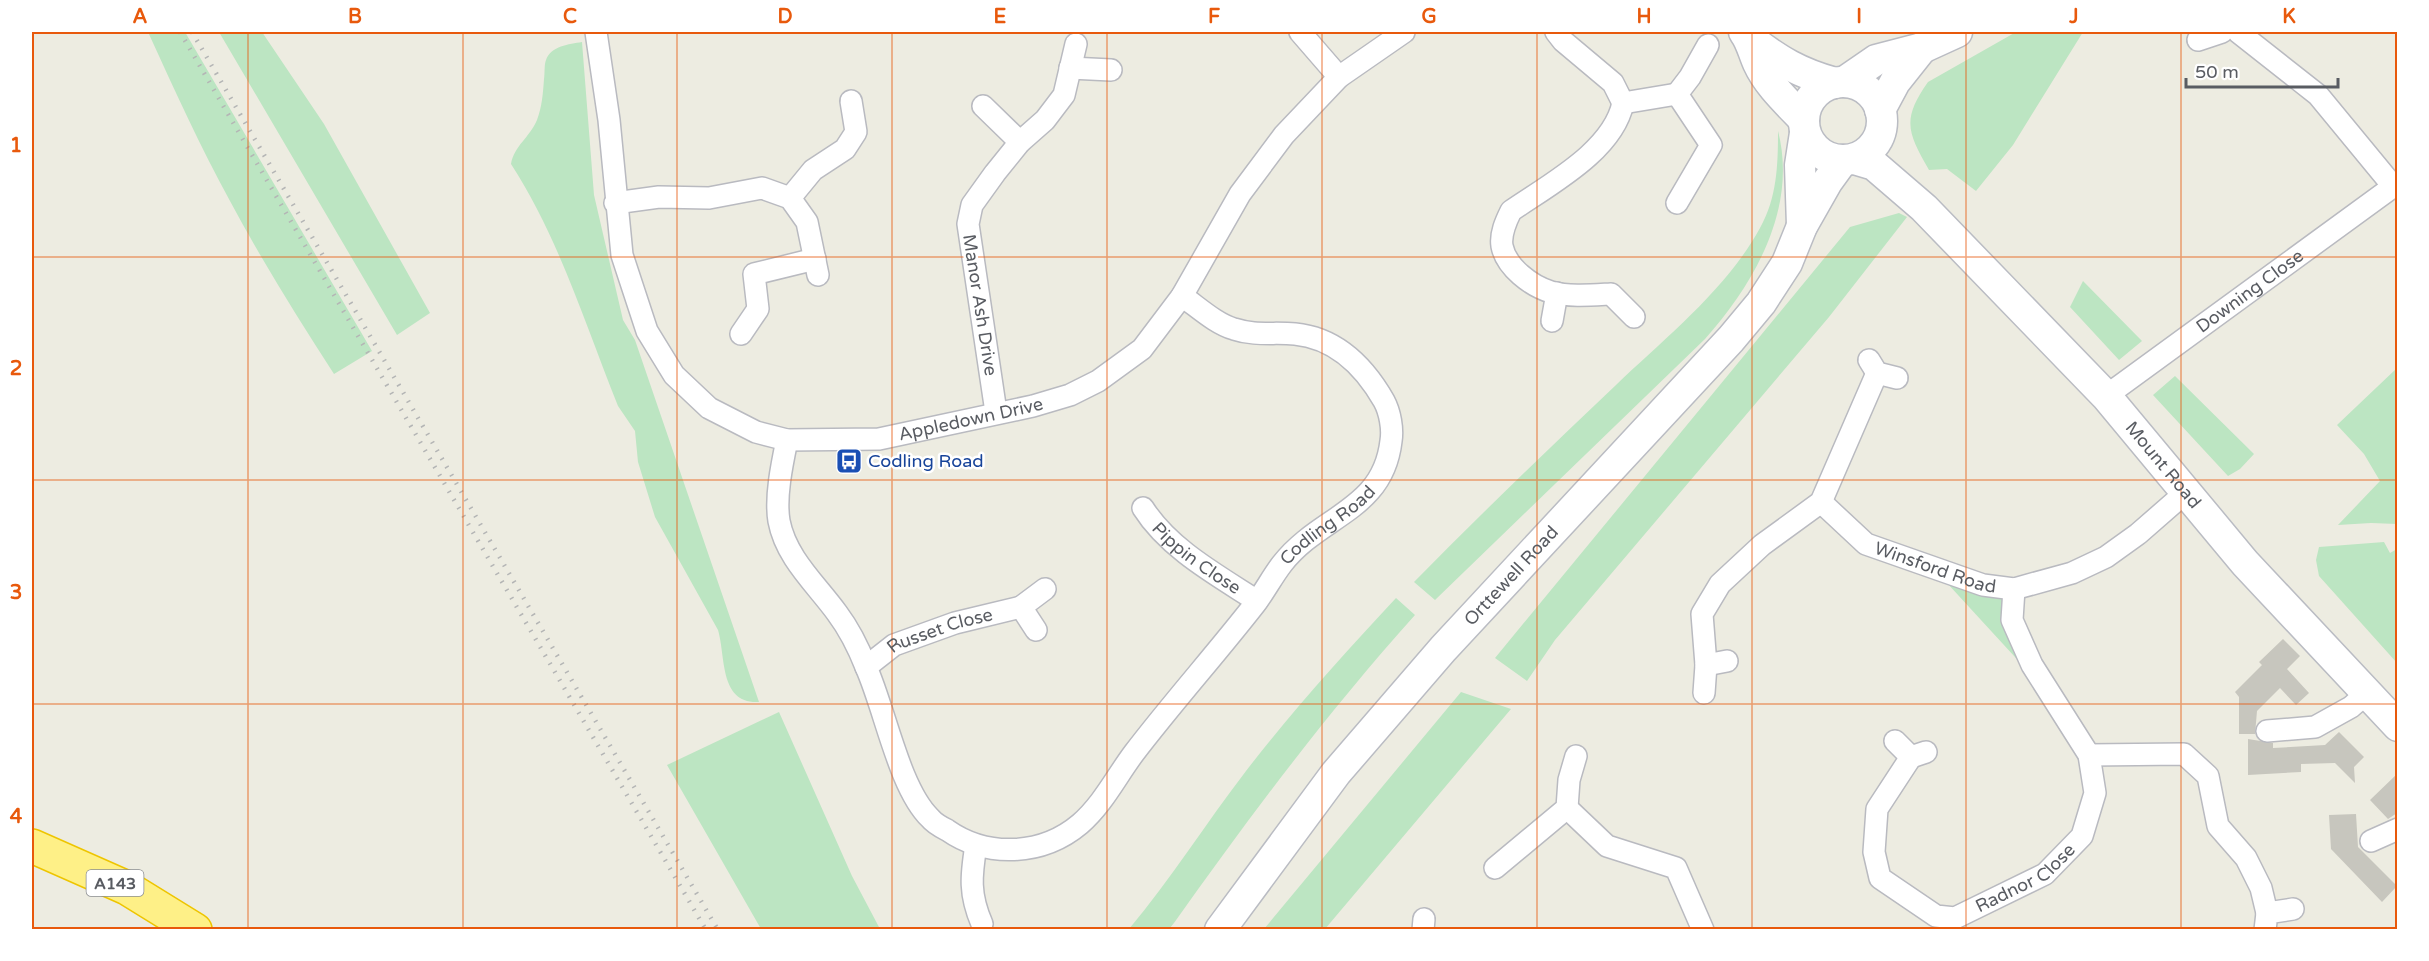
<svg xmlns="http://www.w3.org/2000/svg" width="2429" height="961" viewBox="0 0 2429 961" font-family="'Varela Round',sans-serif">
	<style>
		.green { fill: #bce5c2 }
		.building { fill: #c7c6be }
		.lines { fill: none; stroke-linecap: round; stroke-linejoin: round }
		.street-casing { stroke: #b9bac0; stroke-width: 24 }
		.secondary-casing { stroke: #babcc3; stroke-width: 33 }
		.highway-casing { stroke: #eec500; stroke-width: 36 }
		.street { stroke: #fff; stroke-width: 21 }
		.secondary { stroke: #fff; stroke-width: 30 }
		.highway { stroke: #fef087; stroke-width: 33 }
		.rail { stroke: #b4b5b5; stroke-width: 4.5; stroke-dasharray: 1.5 8; stroke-linecap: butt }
		.grid { fill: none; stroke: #e8590c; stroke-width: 1.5; stroke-opacity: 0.55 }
		.labels { text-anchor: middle; stroke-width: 5; stroke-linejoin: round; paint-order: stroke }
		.shield { fill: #fff; stroke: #8b8d91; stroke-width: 1.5 }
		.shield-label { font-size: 16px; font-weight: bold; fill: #595c62 }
		.street-label { font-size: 18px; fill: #595c62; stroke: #fff }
		.transit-label { font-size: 18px; fill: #164399; stroke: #fff; text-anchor: start }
		.neatline { fill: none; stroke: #e8590c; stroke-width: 2 }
		.grid-label { font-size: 20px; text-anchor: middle; font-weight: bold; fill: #e8590c }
	</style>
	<rect width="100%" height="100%" fill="#edece1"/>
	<path class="green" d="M148,32h37l187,319 -38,23c-36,-56 -72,-113 -104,-173 -30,-55 -56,-112 -82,-169z
		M219,32h43l62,92 106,189 -33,22z
		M2016,32h67l-70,113 -37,46 -29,-22 -18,1c-21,-37 -28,-50 -1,-88z
		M582,42l12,153 29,125 12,20 124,362c-40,2 -33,-45 -41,-72l-63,-113 -17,-55 -3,-31 -17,-25c-33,-82 -59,-168 -107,-242 3,-18 19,-27 26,-44 5,-13 6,-27 7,-41 1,-6 0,-14 2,-19 5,-14 23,-16 36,-18z
		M1778,131c20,77 -24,153 -73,208l-270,261 -21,-18c66,-67 133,-132 202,-197 50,-48 110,-95 144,-157 17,-30 18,-63 18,-97z
		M1899,213l8,4 -78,100 -274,323 -28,41 -32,-23 355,-431z
		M2083,281l59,60 -23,19 -49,-53z
		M2397,368v156l-26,-1 -33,2 42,-44 -16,-27 -27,-29z
		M2175,376l79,78 -14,15 -12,7 -75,-81z
		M2384,542l6,11 7,-4v114l-78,-87 -3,-16 3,-13z
		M1947,583l67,8 23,90z
		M1396,598l19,17c-88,98 -165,201 -241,308l-5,6h-40c42,-50 77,-106 117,-158 47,-61 98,-117 150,-173z
		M1461,692l50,17 -186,220h-61z
		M779,712l73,164 28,53h-119l-94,-164z"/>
	<path class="building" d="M2283,639l17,17 -13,13 22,24 -13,12 -16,-17 -23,23 -2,23h-16v-37l-4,-5 27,-27 -3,-3z
		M2339,732l25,25 -10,10 1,16 -20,-20 -34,1v8l-53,3v-36l25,4v5l52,-3z
		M2397,774v39l-9,6 -18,-19z
		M2356,814l2,33 39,39 -15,16 -51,-53 -2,-34z"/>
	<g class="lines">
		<defs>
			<g id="street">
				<path id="s1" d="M596,32l13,88 13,135 25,76 27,44 35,33 47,24 31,8 92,-1 154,-33 37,-11 28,-14 44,-32 40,-53 58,-102 44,-59 55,-58 65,-45"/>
				<path d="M1300,32l39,45"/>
				<path d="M1556,32l7,9 50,42 10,20 54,-9"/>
				<path d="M2238,32l80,63 75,91"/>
				<path d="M2198,40l24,-8"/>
				<path d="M1070,68l41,2"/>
				<path d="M1623,103c-10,48 -73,81 -112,108 -5,10 -11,23 -9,35 4,21 29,40 49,46 18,5 41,3 60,2l23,23"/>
				<path d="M983,106l37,36"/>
				<path d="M790,198l23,-28 32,-21 11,-17 -5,-31"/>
				<path d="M615,203l44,-6 50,1 53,-10 28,10 17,24 11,53"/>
				<path d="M1677,203l34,-58 -34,-51 13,-17 18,-32"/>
				<path d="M1552,321l5,-28"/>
				<path d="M741,334l17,-25 -4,-35 61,-15"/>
				<path d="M1869,360l8,13 20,5"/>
				<path id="s2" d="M2106,396l292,-213"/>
				<path d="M996,412l-28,-188 4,-19 23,-32 25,-31 25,-22 19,-25 12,-51"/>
				<path id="s3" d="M787,440c-5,24 -12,57 -8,81 7,37 37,63 58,92 12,16 22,36 29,54 19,42 33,121 64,151 4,5 11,9 17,12 40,28 95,26 133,-6 23,-20 36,-47 54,-71 39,-51 82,-99 121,-149 10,-13 17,-27 27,-40 38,-49 101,-53 109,-123 2,-12 -1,-29 -7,-40 -20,-35 -48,-63 -89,-67 -21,-2 -40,2 -61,-5 -18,-5 -36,-22 -52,-33"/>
				<path id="s4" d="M1821,502l45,42 117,41 31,4 58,-16 34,-16 32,-23 47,-41"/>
				<path id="s5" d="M1143,508c26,41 74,67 114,93"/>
				<path d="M1036,630l-15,-23 24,-18"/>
				<path d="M1706,665l21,-4"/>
				<path id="s6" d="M866,667l28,-22 61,-22 66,-16"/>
				<path d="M1704,693l2,-28 -4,-51 18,-30 42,-39 59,-43 56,-129"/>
				<path d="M2267,731l48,-4 36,-20 16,-14"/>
				<path d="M1895,741l16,16 15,-5"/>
				<path d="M2089,755l95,-1 24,22 10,50 28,32 15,30 6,25"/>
				<path id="s7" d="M1911,757l-34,52 -3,43 6,26 56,38 19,2 90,-44 37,-38 13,-43 -6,-38 -57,-90 -20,-45 2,-31"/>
				<path d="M1567,808l40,38 69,22 27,62"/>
				<path d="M2371,841l27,-12"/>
				<path d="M976,845c-5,31 -7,49 6,79"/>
				<path d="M1495,868l72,-60 2,-28 7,-24"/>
				<path d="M1423,930l1,-11"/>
				<path d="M2265,930l2,-17 26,-4"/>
			</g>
			<g id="secondary">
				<path d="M1744,32c7,9 9,20 14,31 10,22 29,39 46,57"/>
				<path d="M1749,38c30,23 50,35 86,45"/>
				<path d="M1844,82l32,-22 46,-12 35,-16"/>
				<circle cx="1843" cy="121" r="39"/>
				<path d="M1880,110l15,-28 27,-34"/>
				<path id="s8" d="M1854,159l20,6 50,43 182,188 139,167 153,163"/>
				<path d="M1802,226l-2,-61 5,-32"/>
				<path id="s9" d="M1220,930l116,-157 107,-124 288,-310 30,-36 26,-40 15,-37 25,-44 16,-22"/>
			</g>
			<path id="highway" d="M32,846l95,42 68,42"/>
		</defs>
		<use href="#street" class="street-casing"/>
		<use href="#secondary" class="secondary-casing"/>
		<use href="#highway" class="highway-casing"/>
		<use href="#street" class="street"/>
		<use href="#secondary" class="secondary"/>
		<use href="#highway" class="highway"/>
		<path class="rail" d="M180,32l526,898
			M192,32l526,898"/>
	</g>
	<path class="grid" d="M248,32v898M463,32v898M677,32v898M892,32v898M1107,32v898M1322,32v898M1537,32v898M1752,32v898M1966,32v898M2181,32v898M32,257h2366M32,480h2366M32,704h2366"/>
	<defs>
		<symbol id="bus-square" viewBox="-11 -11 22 22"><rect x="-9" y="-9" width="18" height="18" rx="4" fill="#1a4fb4" stroke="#fff"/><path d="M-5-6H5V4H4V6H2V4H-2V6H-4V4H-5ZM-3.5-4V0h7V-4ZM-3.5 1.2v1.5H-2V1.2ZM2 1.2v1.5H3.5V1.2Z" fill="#fff"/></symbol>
	</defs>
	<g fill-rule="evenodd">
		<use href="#bus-square" x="834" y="446" width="30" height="30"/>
	</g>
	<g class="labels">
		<rect class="shield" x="86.5" y="870" width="57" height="26" rx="4.5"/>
		<g class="shield-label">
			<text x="115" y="889">A143</text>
		</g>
		<g class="street-label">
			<text dy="6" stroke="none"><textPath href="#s2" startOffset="178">Downing Close</textPath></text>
			<text transform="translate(980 305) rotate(81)" y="6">Manor Ash Drive</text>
			<text dy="6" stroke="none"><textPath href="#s1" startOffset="675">Appledown Drive</textPath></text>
			<text dy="6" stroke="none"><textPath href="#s8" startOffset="438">Mount Road</textPath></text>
			<text dy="6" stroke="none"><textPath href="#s3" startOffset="972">Codling Road</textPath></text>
			<text dy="6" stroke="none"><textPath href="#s5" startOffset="74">Pippin Close</textPath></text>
			<text dy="6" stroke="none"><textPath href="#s4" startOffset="135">Winsford Road</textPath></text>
			<text dy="6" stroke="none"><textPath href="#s9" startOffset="459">Orttewell Road</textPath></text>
			<text dy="6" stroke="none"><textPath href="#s6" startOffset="84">Russet Close</textPath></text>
			<text dy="6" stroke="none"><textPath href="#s7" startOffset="300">Radnor Close</textPath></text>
		</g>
		<g class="transit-label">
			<text x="868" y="467">Codling Road</text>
		</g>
	</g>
	<rect width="2429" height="961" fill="none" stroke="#ffffff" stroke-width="66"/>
	<path d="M2186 78v9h152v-9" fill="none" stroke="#595c62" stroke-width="3"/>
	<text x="2195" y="78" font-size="18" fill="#595c62" stroke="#ffffff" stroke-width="4.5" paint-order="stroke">50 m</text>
	<rect x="33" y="33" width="2363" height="895" class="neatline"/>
	<g class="grid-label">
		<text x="140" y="23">A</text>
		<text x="355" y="23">B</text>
		<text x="570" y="23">C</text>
		<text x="785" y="23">D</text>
		<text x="1000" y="23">E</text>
		<text x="1214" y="23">F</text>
		<text x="1429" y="23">G</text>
		<text x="1644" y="23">H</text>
		<text x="1859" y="23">I</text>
		<text x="2074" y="23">J</text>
		<text x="2289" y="23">K</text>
		<text x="16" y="152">1</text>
		<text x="16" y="375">2</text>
		<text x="16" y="599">3</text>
		<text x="16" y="823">4</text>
	</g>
</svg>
